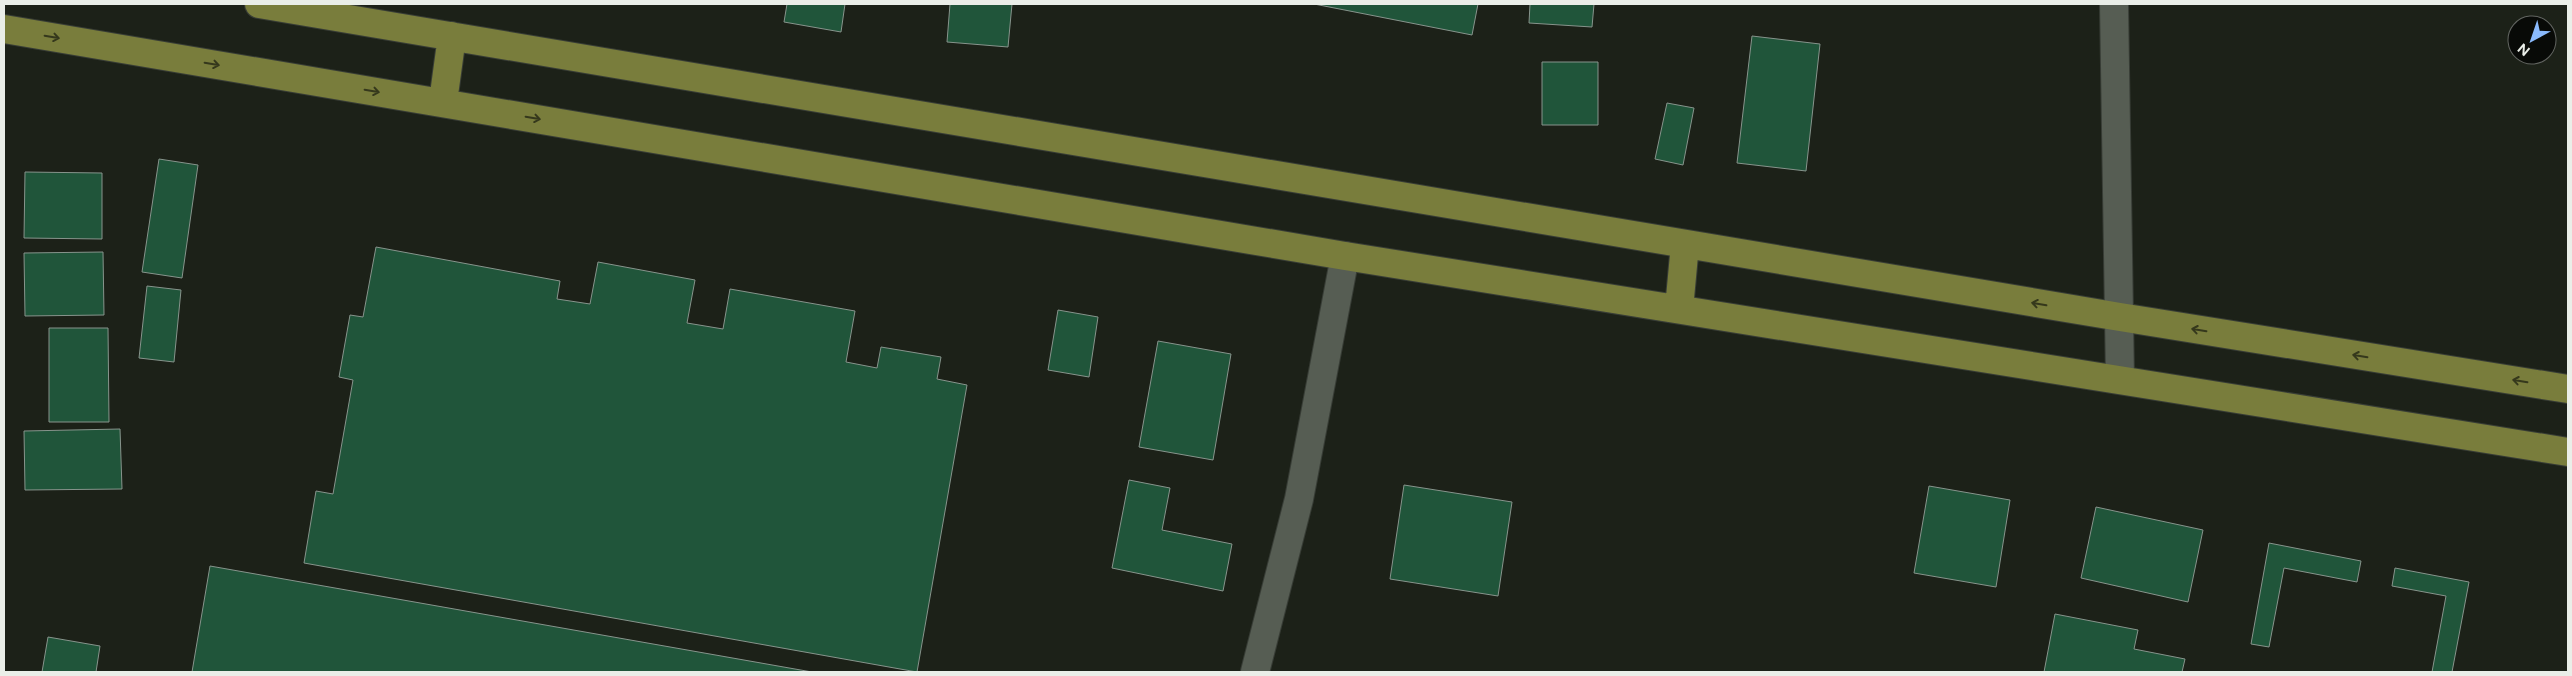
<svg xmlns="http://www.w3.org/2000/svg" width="2572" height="676" viewBox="0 0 2572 676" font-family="Figtree,sans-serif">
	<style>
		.building { fill: #20553a; stroke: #87948c }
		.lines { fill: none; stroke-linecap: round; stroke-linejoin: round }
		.minor-casing { stroke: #383d36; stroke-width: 30 }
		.major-casing { stroke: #383d36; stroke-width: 30 }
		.minor { stroke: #565d53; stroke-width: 28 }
		.major { stroke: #797d3c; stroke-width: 28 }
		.oneway { stroke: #35381c }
	</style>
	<rect width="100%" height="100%" fill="#1c2118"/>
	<path class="building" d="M787,4h58l-4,28 -57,-10z
		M950,4h62l-4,43 -61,-5z
		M1314,4h164l-6,31z
		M1530,4h64l-2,23 -63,-4z
		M1752,36l68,8 -14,127 -69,-8z
		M1542,62h56v63h-56z
		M1667,103l27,5 -11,57 -28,-6z
		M159,159l39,6 -16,113 -40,-6z
		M25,172l77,1v66l-78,-1z
		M376,247l184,34 -3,18 33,5 8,-42 97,18 -8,43 36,6 7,-40 125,22 -9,51 31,6 4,-21 60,10 -4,22 30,6 -50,287 -613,-109 12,-72 17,3 20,-114 -14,-3 11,-62 13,2z
		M103,252l1,63 -79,1 -1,-63z
		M147,286l34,4 -7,72 -35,-4z
		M1058,310l40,7 -9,60 -41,-7z
		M49,328h59l1,94h-60z
		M1158,341l73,13 -18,106 -74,-13z
		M120,429l2,60 -97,1 -1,-59z
		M1129,480l41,8 -8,42 70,14 -9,47 -111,-23z
		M1404,485l108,17 -14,94 -108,-17z
		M1929,486l81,14 -14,87 -82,-14z
		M2096,507l107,23 -15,72 -107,-24z
		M2269,543l92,18 -4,21 -73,-14 -15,79 -18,-3z
		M210,566l602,106h-620z
		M2395,568l74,14 -17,90h-20l14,-76 -54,-10z
		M2055,614l83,16 -4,19 51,10 -3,13h-138z
		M48,637l52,9 -4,26h-54z"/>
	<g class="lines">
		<defs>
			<path id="minor" d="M2114,4l6,375
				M1255,672l44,-173 46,-243"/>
			<path id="major" d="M259,4l1861,313 448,72
				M4,29l1341,227 1223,196
				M443,102l9,-66
				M1679,309l6,-65"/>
		</defs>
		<use href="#minor" class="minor-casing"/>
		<use href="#major" class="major-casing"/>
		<use href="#minor" class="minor"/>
		<use href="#major" class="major"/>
	</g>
	<defs><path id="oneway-shaft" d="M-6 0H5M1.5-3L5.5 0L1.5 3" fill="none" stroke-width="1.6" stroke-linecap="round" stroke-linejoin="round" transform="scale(1.25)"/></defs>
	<g class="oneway">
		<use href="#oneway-shaft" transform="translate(52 37) rotate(10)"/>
		<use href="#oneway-shaft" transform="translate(212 64) rotate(10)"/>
		<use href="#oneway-shaft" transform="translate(372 91) rotate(10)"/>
		<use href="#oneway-shaft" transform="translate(533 118) rotate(10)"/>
		<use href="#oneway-shaft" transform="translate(2039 304) rotate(-170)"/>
		<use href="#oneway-shaft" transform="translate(2199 330) rotate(-171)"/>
		<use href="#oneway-shaft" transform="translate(2360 356) rotate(-171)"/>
		<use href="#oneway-shaft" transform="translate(2520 381) rotate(-171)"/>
	</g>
	<rect width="2572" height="676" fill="none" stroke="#eaeee8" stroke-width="10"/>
	<g transform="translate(2532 40) rotate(220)"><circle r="24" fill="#080a07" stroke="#626561"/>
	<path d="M0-4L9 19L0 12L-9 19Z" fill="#8abafc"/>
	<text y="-8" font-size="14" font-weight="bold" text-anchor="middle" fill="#eaeee8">N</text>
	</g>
</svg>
